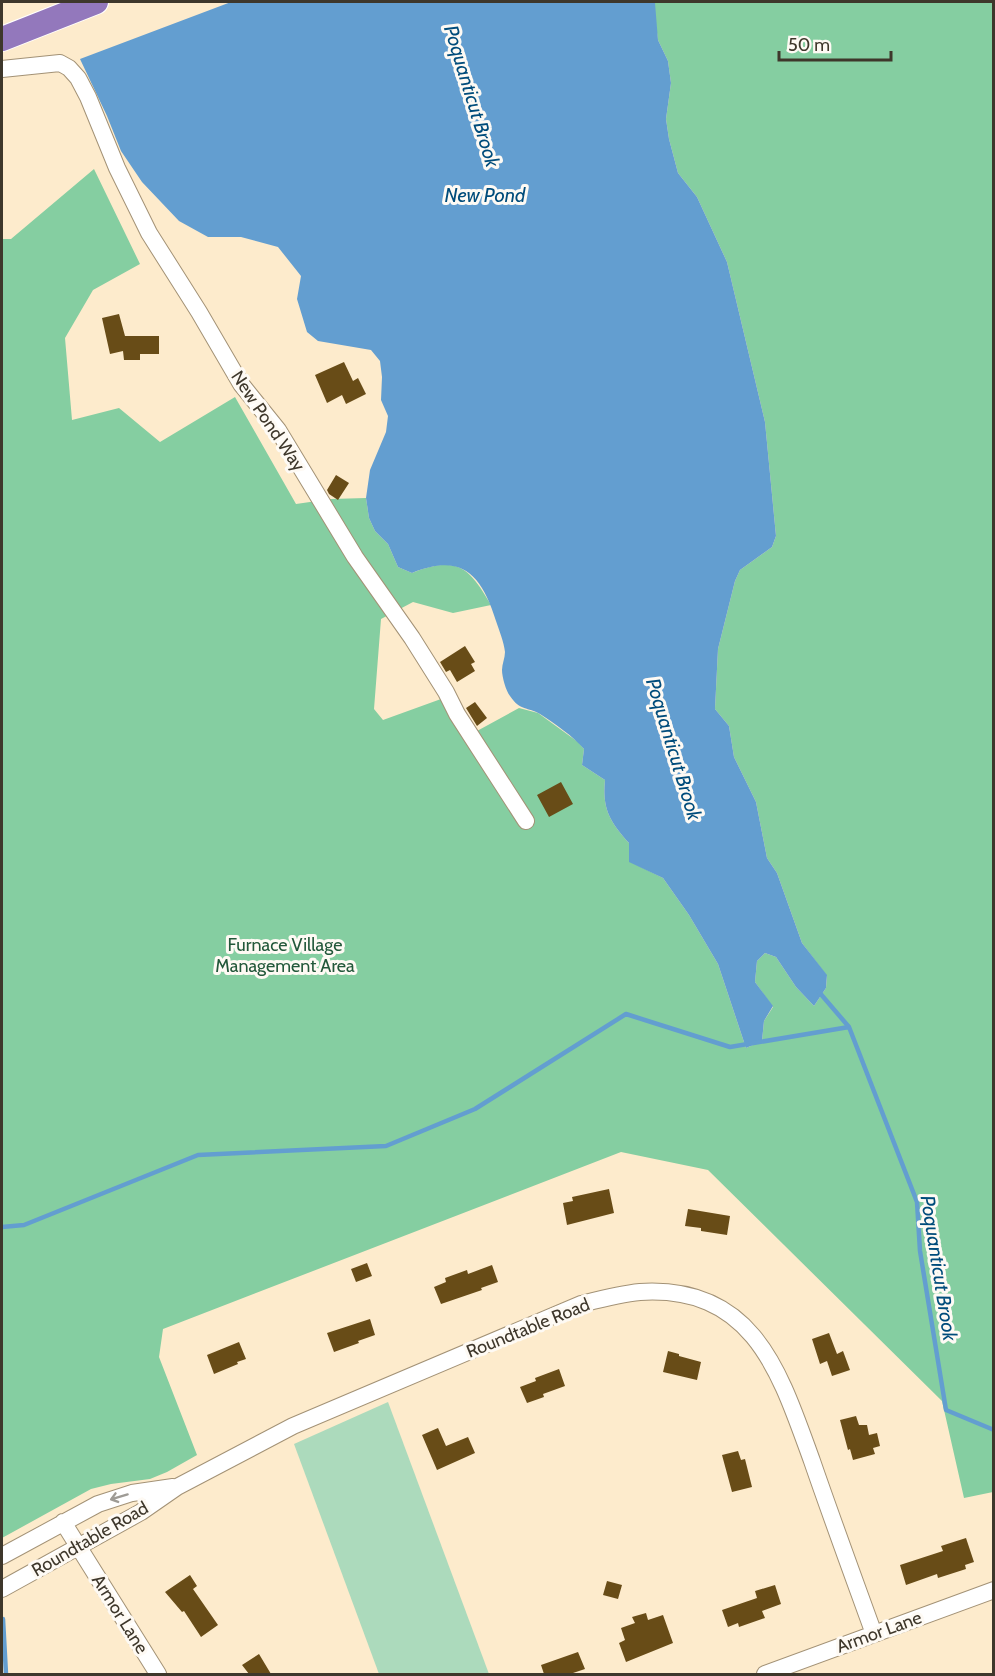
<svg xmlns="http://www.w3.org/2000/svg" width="995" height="1676" viewBox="0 0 995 1676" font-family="Cabin,sans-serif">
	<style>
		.green { fill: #acdabc }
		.forest { fill: #85cea1 }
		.water { fill: #639ed0 }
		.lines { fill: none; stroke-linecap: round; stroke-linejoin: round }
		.stream { stroke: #639ed0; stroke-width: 4.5 }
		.building { fill: #684c17 }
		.minor-casing { stroke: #a39276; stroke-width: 18 }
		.highway-casing { stroke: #fff; stroke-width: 26 }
		.minor { stroke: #fff; stroke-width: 16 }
		.highway { stroke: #9378bc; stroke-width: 24 }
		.oneway { stroke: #9e9b95 }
		.labels { text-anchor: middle; stroke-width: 6; stroke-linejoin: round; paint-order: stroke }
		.street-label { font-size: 18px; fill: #3e372b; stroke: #fefaf4 }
		.park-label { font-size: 18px; fill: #22583a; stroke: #fefaf4 }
		.water-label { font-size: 20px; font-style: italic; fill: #004c7b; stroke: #fefaf4 }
	</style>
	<rect width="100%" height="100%" fill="#fdebcc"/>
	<path class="green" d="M388,1402l101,272h-110l-85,-230z"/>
	<path class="forest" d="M653,2h340v1490l-29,6 -22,-97 -234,-231 -87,-18 -458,177 -4,28 38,98 -30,17 -17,7 -39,5 -20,5 -89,49v-1299h9l83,-70 46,95 -47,26 -28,48 7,82 47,-12 41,34 75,-45 61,107 35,-5 35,-1 3,20 6,13 13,13 10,23 14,6c45,-18 57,-6 79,32l-38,8 -40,-11 -32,17 -7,90 9,11 58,-21 25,38 53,-29 19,5 40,29 6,7 -2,16 23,15c-3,29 5,42 24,63v18l34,17 26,37 29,49 28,84 16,-7 2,-20 9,-14 -18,-25 2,-21 8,-8 11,4 20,30 18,19 12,-18 1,-12 -25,-33 -25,-70 -10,-15 -11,-56 -22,-45 -5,-31 -14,-17 3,-60 17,-68 5,-11 32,-23 4,-11 -11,-114 -38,-160 -30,-65 -19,-24 -9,-34 -3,-20 5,-36 -3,-22 -10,-21z"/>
	<path class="water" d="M231,2h422l2,1 3,37 10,21 3,22 -5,36 3,20 9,34 19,24 30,65 38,160 11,114 -4,11 -32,23 -5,11 -17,68 -3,60 14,17 5,31 22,45 11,56 10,15 25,70 25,32 -1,13 -12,18 -18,-19 -20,-30 -11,-4 -8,8 -2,21 18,24 -9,15 -2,20 -16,7 -28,-84 -29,-49 -26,-37 -34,-16v-19c-19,-21 -27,-34 -24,-63l-23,-15 2,-16c-11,-13 -29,-25 -44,-35 -12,-7 -20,-3 -30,-18 -4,-5 -8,-19 -8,-26 0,-6 3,-12 3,-18 -1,-10 -6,-22 -9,-31 -15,-48 -35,-68 -84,-48l-14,-6 -10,-23 -13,-13 -6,-13 -3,-20 4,-28 16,-38 2,-16 -7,-16 1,-23 -2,-16 -9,-11 -53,-9 -11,-9 -10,-33 4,-23 -23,-29 -37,-10h-33l-29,-16 -37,-39 -21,-31 -14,-35 -27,-57z"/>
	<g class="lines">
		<path class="stream" d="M819,992l30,35 68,175 3,49 26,159 48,20
			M2,1227l22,-2 174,-70 188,-9 89,-37 151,-95 104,33 119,-20
			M3,1619l3,55"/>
	</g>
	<path class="building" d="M119,314l6,22h34v18h-19v6h-16l-1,-9 -13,3 -8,-36z
		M344,362l9,19 5,-3 8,16 -20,10 -4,-9 -15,8 -12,-28z
		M336,475l13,8 -11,17 -9,-6 -2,-4z
		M465,646l10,16 -4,2 4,7 -18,11 -7,-12 -4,2 -6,-10z
		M475,702l12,16 -10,8 -11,-18z
		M561,782l12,22 -24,13 -12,-22z
		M609,1189l5,24 -47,12 -4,-22 10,-2 -1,-4z
		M688,1209l42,7 -3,19 -26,-4v-3l-16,-2z
		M367,1263l5,13 -16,6 -5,-13z
		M492,1265l6,17 -17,6 1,2 -41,14 -7,-17 12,-5 -1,-4 22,-8 1,4z
		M370,1319l5,16 -17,6 1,2 -25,9 -7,-19z
		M829,1333l8,21 6,-3 7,19 -18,6 -5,-15 -7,3 -8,-25z
		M239,1342l7,17 -9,3 1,2 -24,10 -7,-19z
		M668,1351l11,3v2l22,6 -4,18 -34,-8z
		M559,1369l6,17 -22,8 1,3 -17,6 -7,-16 16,-6 -1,-3z
		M856,1416l3,9h8l2,10 8,-2 3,13 -7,2 2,6 -22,6 -3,-11 -2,1 -8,-30z
		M438,1428l8,18 22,-9 7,16 -38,17 -15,-35z
		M738,1451l3,9 4,-1 7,28 -20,5 -10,-37z
		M966,1538l8,24 -9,3 1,4 -28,9 -1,-4 -31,11 -6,-20 43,-14 -2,-5z
		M190,1575l7,11 -4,3 25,36 -17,12 -17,-26 -2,1 -17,-20z
		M607,1581l15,4 -4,14 -15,-4z
		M775,1585l6,19 -19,7 3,7 -26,9 -1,-4 -10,4 -6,-17 35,-12 -2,-7z
		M646,1613l2,7 15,-5 10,28 -47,19 -7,-19 6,-3 -4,-12 14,-5 -3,-6z
		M578,1652l7,17 -15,5h-26l-3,-9z
		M259,1654l12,20h-22l-7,-9z"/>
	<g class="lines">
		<defs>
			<path id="minor" d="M2,69l58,-6 9,5 9,10 10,19 29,71 32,65 50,79 42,72 37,46 77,127 57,81 34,54 11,22 69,107
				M63,1522l95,152
				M2,1556l96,-52 34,-11 41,-6
				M2,1589l139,-77 36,-25 116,-61 288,-122c20,-5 39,-10 59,-12 114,-7 140,81 172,169 20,58 41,115 62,173
				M765,1674l229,-84"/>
			<path id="highway" d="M2,39l94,-37"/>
		</defs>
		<use href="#minor" class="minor-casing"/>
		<use href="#highway" class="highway-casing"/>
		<use href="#minor" class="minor"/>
		<use href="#highway" class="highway"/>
	</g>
	<defs><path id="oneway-shaft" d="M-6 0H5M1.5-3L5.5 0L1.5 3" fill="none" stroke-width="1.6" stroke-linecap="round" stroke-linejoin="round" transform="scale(1.5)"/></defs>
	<use class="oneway" href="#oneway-shaft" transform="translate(119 1497) rotate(163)"/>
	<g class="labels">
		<g class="street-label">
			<text transform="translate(268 421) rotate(56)" y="6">New Pond Way</text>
			<text transform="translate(528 1328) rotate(-22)" y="6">Roundtable Road</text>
			<text transform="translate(90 1539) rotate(-30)" y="6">Roundtable Road</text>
			<text transform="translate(120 1614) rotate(58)" y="6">Armor Lane</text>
			<text transform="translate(879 1632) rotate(-20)" y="6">Armor Lane</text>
		</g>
		<g class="park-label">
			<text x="285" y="951">Furnace Village<tspan x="285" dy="21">Management Area</tspan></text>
		</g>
		<g class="water-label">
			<text transform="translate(472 96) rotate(73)" y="7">Poquanticut Brook</text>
			<text x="485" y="202">New Pond</text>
			<text transform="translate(674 749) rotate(73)" y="7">Poquanticut Brook</text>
			<text transform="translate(939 1268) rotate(81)" y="7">Poquanticut Brook</text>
		</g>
	</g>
	<rect width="995" height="1676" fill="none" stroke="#3e372b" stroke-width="6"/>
	<path d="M779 51v9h112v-9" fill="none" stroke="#3e372b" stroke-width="3"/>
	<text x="788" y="51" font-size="18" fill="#3e372b" stroke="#fefaf4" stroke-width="4.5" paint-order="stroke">50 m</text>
</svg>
